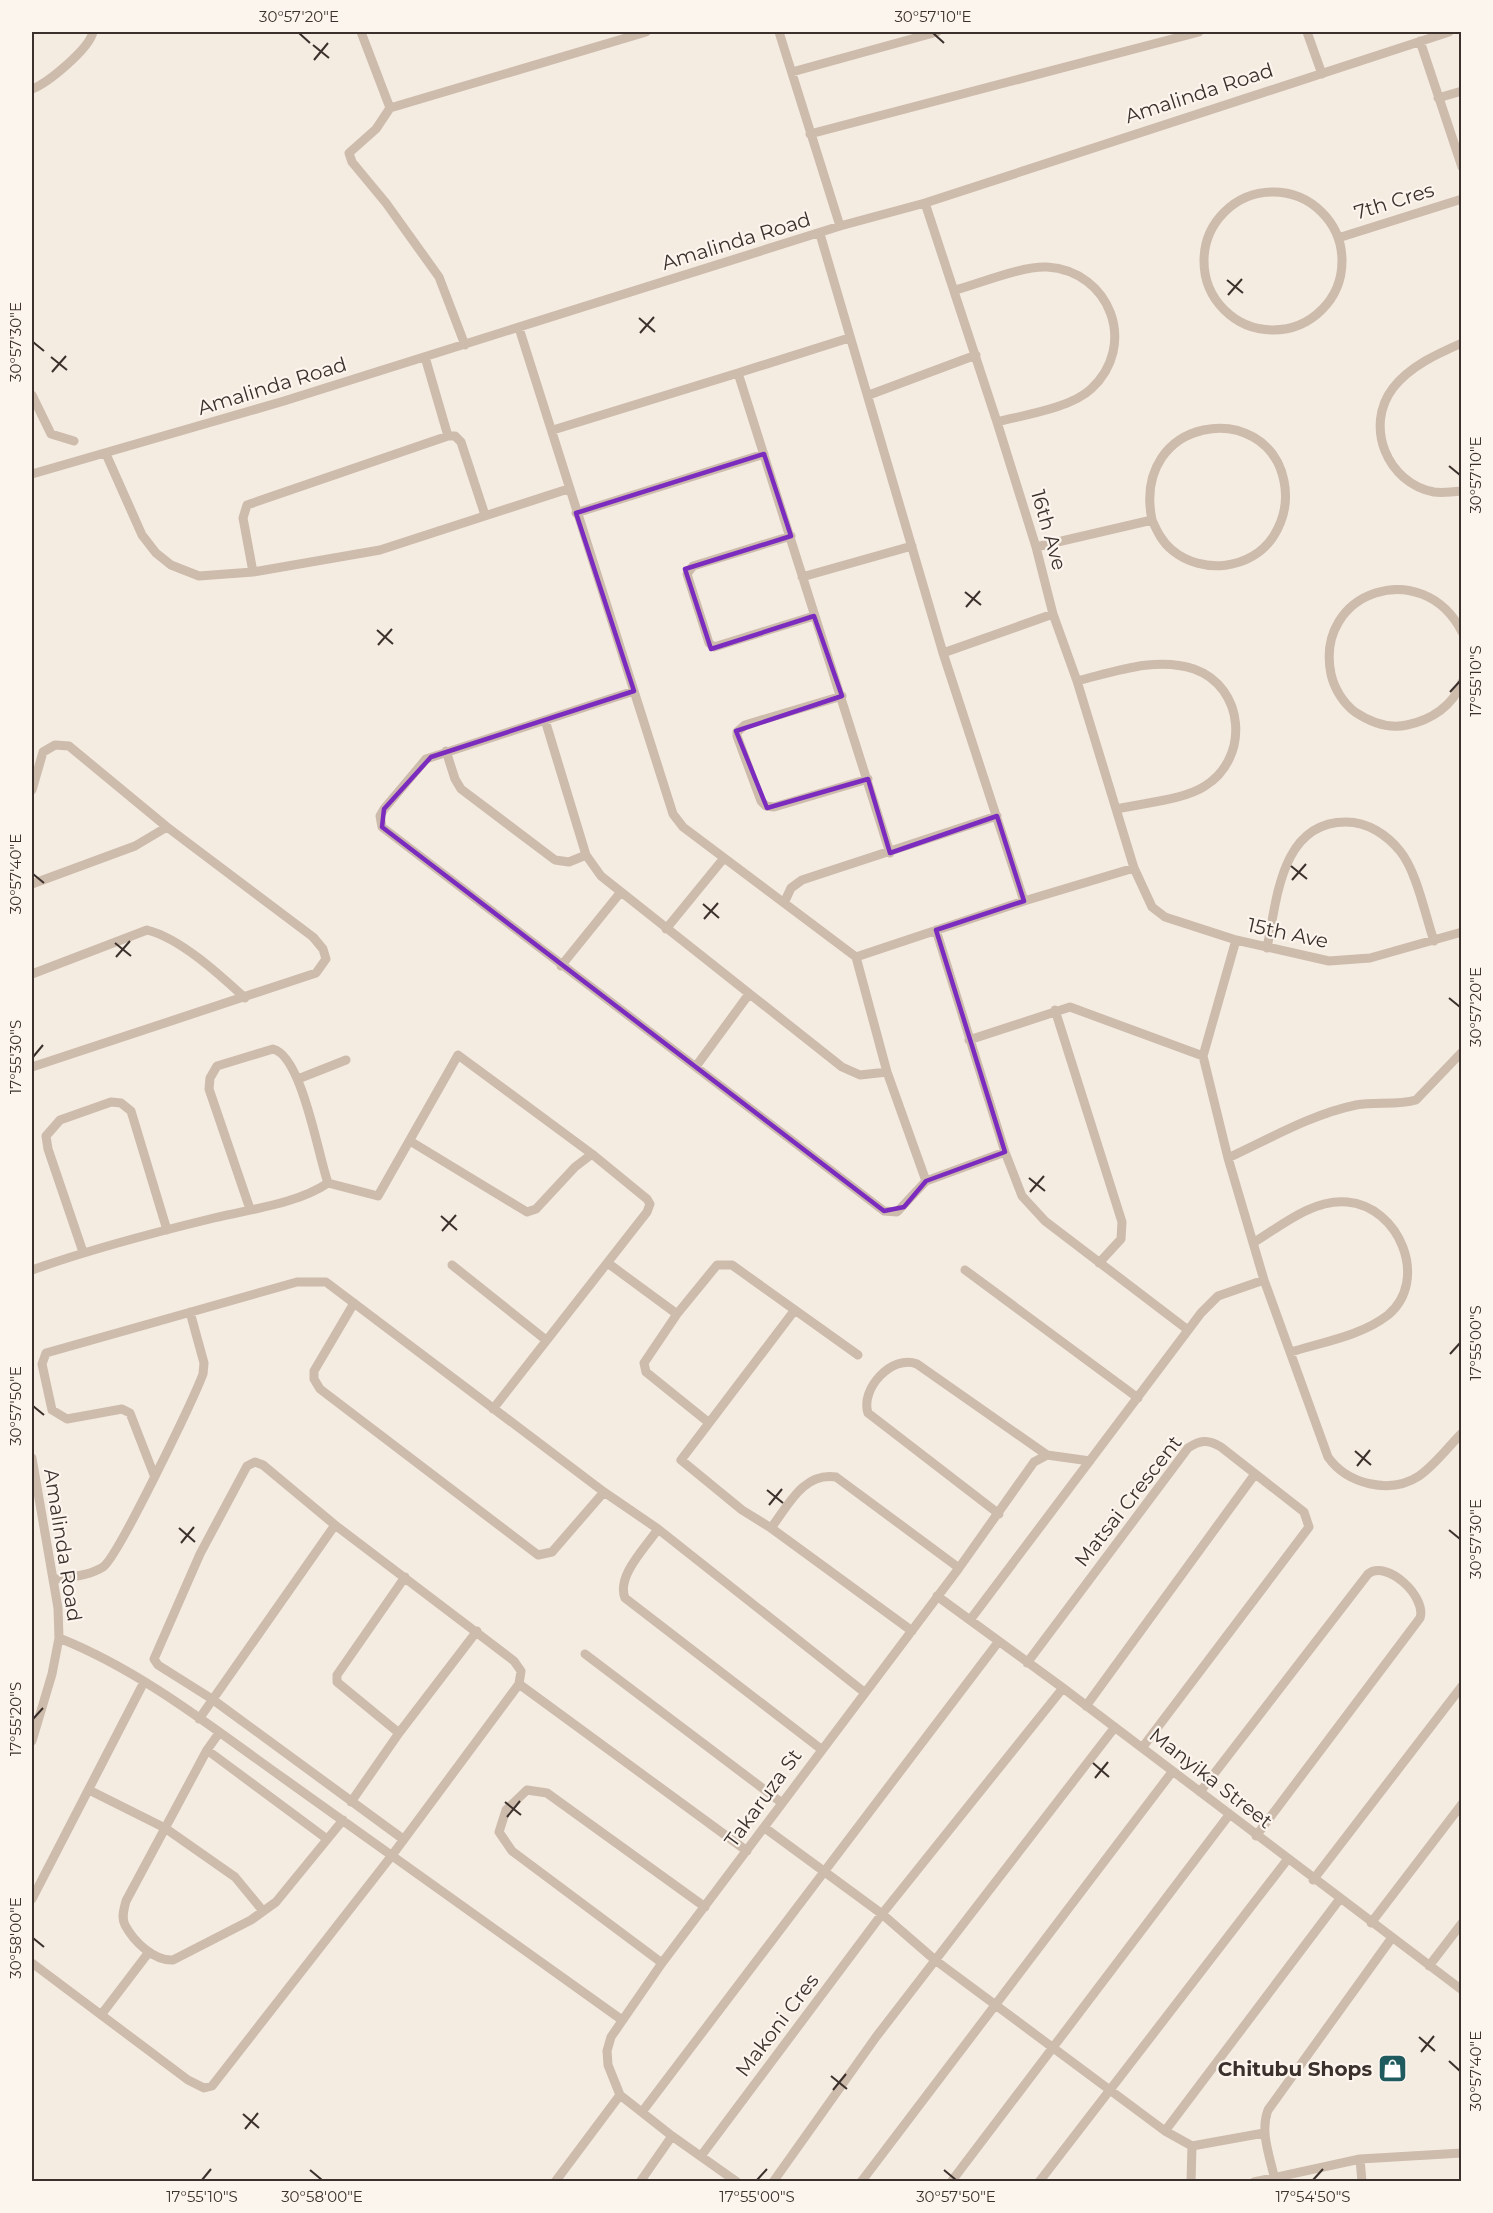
<svg xmlns="http://www.w3.org/2000/svg" width="1493" height="2213" viewBox="0 0 1493 2213" font-family="Montserrat,sans-serif">
	<style>
		.lines { fill: none; stroke-linecap: round; stroke-linejoin: round }
		.minor { stroke: #cdbbac; stroke-width: 9 }
		.marked { fill: none; stroke: #7b2cbf; stroke-width: 4.5; stroke-linejoin: round }
		.ticks { fill: none; stroke: #3b302b; stroke-width: 2 }
		.labels { text-anchor: middle; stroke-width: 4.5; stroke-linejoin: round; paint-order: stroke }
		.street-label { font-size: 20px; fill: #3b302b; stroke: #fbf5ee }
		.poi-label { font-size: 20px; font-weight: bold; fill: #3b302b; stroke: #fbf5ee; text-anchor: end }
		.neatline { fill: none; stroke: #3b302b; stroke-width: 2 }
		.ticks-label { font-size: 15px; text-anchor: middle; fill: #3b302b }
	</style>
	<rect width="100%" height="100%" fill="#f4ebe1"/>
	<g class="lines">
		<path class="minor" d="M361,32l29,76 -14,21 -27,24 3,9 34,41 53,74 26,68
			M779,32l61,194
			M1307,32l15,42
			M1420,41l42,126
			M792,72l145,-40
			M32,89c16,-6 57,-40 61,-57
			M1438,98l24,-7
			M390,108l256,-76
			M810,134l389,-102
			M1204 261a69 69 0 1 1 138 0a69 69 0 1 1-138 0Z
			M925,203l72,219 39,125 17,67 24,67 57,187 18,39 13,10 71,23 93,21 41,-3 92,-26
			M820,234l123,419 81,248
			M1338,238l124,-39
			M955,290c26,-7 66,-24 92,-23 64,4 91,79 44,122 -20,19 -67,26 -94,33
			M519,328l154,486 10,13 173,130 31,115 39,109 -29,31 -13,-1 -502,-384 -2,-11 4,-7 42,-50 208,-68
			M849,338l-111,35 152,480
			M1462,343c-25,11 -52,23 -69,45 -29,38 -6,95 41,104 8,1 19,0 28,-1
			M425,357l23,79
			M32,395l19,39 23,7
			M869,395l107,-40
			M553,430l185,-57
			M106,454l36,81 14,18 15,12 28,11 54,-4 127,-22 188,-61
			M32,474l252,-73 556,-175 85,-23 524,-171
			M576,513l188,-59
			M791,536l-98,30 -6,8 22,69 5,4 100,-31
			M1036,547l116,-27c5,11 10,22 20,30 30,25 79,20 101,-13 11,-17 15,-36 11,-56 -17,-84 -153,-65 -132,39
			M253,572l-10,-54 4,-13 201,-69h7l6,6 24,73
			M802,577l110,-31
			M1462,632c-39,-77 -148,-41 -131,42 3,14 12,29 24,38 15,10 34,17 52,13 24,-5 46,-19 55,-43
			M943,653l110,-39
			M1077,681c37,-9 79,-25 117,-12 51,18 56,89 11,117 -21,14 -63,17 -88,23
			M842,696l-97,29 -8,7v4l24,65 5,5 8,1 94,-28
			M545,720l41,135 15,21 241,191 18,8 27,-3
			M446,751l9,28 6,10 94,71 14,2 17,-7
			M32,790l11,-38 12,-7 14,1 98,81 146,110 10,12 3,10 -10,14 -284,94
			M32,884l103,-38 32,-19
			M784,903l7,-15 11,-8 195,-64
			M666,929l58,-71
			M936,930l69,222 17,44 23,25 143,109
			M1236,940l-33,116 25,102 36,122 64,177c19,27 62,38 91,19 16,-11 29,-29 43,-43
			M1267,948c10,-49 14,-126 79,-126 22,0 41,13 54,29 17,21 25,64 34,90
			M856,957l168,-56 110,-33
			M561,966l59,-73
			M32,974l115,-44c33,8 73,45 98,68
			M1055,1010l67,212 -1,17 -22,24
			M969,1040l101,-33 133,49
			M697,1065l52,-71
			M298,1079l48,-19
			M410,1141l117,71 9,-3 39,-42 17,-13
			M1228,1158c41,-19 84,-44 128,-53 20,-4 40,1 60,-5l46,-48
			M926,1181l79,-29
			M328,1183l50,13 80,-141 134,99 55,45 3,5 -3,8 -154,197
			M1253,1243c28,-17 59,-44 94,-41 52,4 83,78 41,113 -27,21 -65,27 -97,37
			M83,1252l-35,-103 -2,-13 14,-16 51,-18 10,1 10,8 36,119
			M609,1264l68,50
			M452,1265l94,75
			M32,1270c59,-21 120,-37 182,-52 36,-9 83,-14 114,-35 -10,-28 -26,-127 -55,-134l-56,17 -7,12 -1,11 41,120
			M965,1270l173,128
			M354,1303l-40,68v8l6,10 218,166 14,-3 52,-60
			M708,1422l-62,-50 -2,-9 33,-49 40,-49h15l126,90
			M32,1458l26,150 1,30 -7,36 -20,67
			M154,1475l-24,-62 -8,-4 -55,10 -15,-9 -10,-46 4,-11 251,-71h29l278,210 54,37 206,163
			M999,1514l-131,-101c-8,-24 24,-59 49,-49l130,91
			M771,1528l-29,-18 -61,-50 113,-149
			M658,1529c-12,18 -42,47 -33,69l196,151
			M53,1580c16,-3 36,-4 50,-13 15,-10 90,-167 100,-193l1,-11 -14,-51
			M937,1596l126,92 399,302
			M970,1620l231,-307 17,-17 46,-16
			M912,1631l-141,-103c17,-22 32,-56 65,-51l123,91
			M59,1638c83,33 155,91 227,142 112,79 224,159 336,240
			M585,1654l197,149
			M1027,1663l161,-215c12,-8 20,-9 33,-1l83,65 5,15 -167,221
			M519,1684l228,167
			M1086,1706l169,-232
			M199,1719l136,-194
			M219,1733l-12,17 -81,151c-2,8 -5,17 -1,24 9,17 29,36 48,35l78,-40 25,-18 67,-82
			M399,1733l-62,-51v-7l68,-98
			M207,1750l120,89
			M89,1790l76,38 70,49 28,34
			M1200,1792l168,-218c19,-15 59,23 52,44l-164,218
			M351,1802l48,-69 78,-102
			M765,1828l117,86 53,46 230,171 27,15 72,-13
			M1313,1880l149,-194
			M32,1899l112,-217
			M1371,1923l91,-119
			M32,1963l156,117 16,8 8,-2 181,-232 126,-170 2,-13 -7,-10 -179,-136 -72,-60 -8,-3 -8,4 -47,88 -46,105 4,6 54,34 191,140
			M662,1963l-150,-112 -13,-19 7,-22 21,-20 20,3 158,114
			M1429,1966l33,-43
			M101,2015l48,-63
			M642,2112l357,-471
			M1165,2131l174,-231
			M701,2156l181,-242 181,-226
			M1360,2159l2,23
			M1274,2176c-5,-22 -14,-45 -6,-66l123,-171
			M555,2182l65,-87
			M640,2182l32,-46
			M737,2182l-65,-46 -52,-41 -12,-30 -1,-14 4,-14 51,-74 297,-395 75,-106 13,-7 43,6
			M773,2182l103,-145 239,-310
			M861,2182l311,-410
			M951,2182l278,-367
			M1039,2182l248,-322
			M1191,2182l1,-36
			M1254,2182l106,-23 102,-6"/>
	</g>
	<path class="marked" d="M764,454l27,82 -106,33 26,80 103,-33 28,80 -106,35 31,77 101,-29 22,74 107,-37 27,85 -88,29 69,222 -79,29 -22,26 -20,4 -502,-384 2,-18 47,-52 203,-66 -58,-178z"/>
	<path class="ticks" d="M299,33l11,10M933,33l11,10M313,45l16,13M314,60l14,-17M1227,280l16,13M1228,295l14,-16M639,318l16,14M640,333l14,-16M33,342l11,9M51,357l16,13M52,372l14,-16M1449,466l11,9M965,592l16,13M966,607l14,-16M377,630l16,14M378,645l14,-16M1450,692l10,-11M1291,866l16,13M33,874l11,9M1292,880l14,-16M703,904l16,14M704,919l14,-16M115,943l16,13M116,957l14,-16M1449,998l11,9M33,1057l10,-12M1029,1178l16,13M1030,1192l14,-16M441,1216l16,14M442,1231l14,-16M1450,1354l10,-11M33,1406l11,9M1355,1451l16,14M1357,1466l13,-16M767,1490l16,13M769,1505l13,-16M179,1528l16,14M1449,1530l11,9M181,1543l13,-16M33,1719l10,-11M1093,1763l16,14M1095,1778l13,-16M505,1802l16,13M507,1817l13,-16M33,1938l11,9M1419,2037l16,14M1421,2052l13,-16M1449,2061l11,10M831,2076l16,13M833,2090l13,-16M243,2114l16,14M245,2129l13,-16M310,2170l12,10M944,2170l12,10M202,2180l9,-11M757,2180l10,-11M1313,2180l10,-11"/>
	<defs>
		<symbol id="shop-square" viewBox="-11 -11 22 22"><rect x="-9" y="-9" width="18" height="18" rx="4" fill="#1f5a5e" stroke="#fbf5ee"/><path d="M-5-2.5h2.3a2.7 3.5 0 0 1 5.4 0H5L5.5 6h-11ZM-1.5-2.5h3a1.5 2.3 0 0 0-3 0Z" fill="#fff"/></symbol>
	</defs>
	<g fill-rule="evenodd">
		<use href="#shop-square" x="1376" y="2052" width="33" height="33"/>
	</g>
	<g class="labels">
		<g class="street-label">
			<text transform="translate(1199 93) rotate(-18)" y="7">Amalinda Road</text>
			<text transform="translate(1394 201) rotate(-17)" y="7">7th Cres</text>
			<text transform="translate(736 241) rotate(-17)" y="7">Amalinda Road</text>
			<text transform="translate(272 386) rotate(-17)" y="7">Amalinda Road</text>
			<text transform="translate(1049 530) rotate(74)" y="7">16th Ave</text>
			<text transform="translate(1288 933) rotate(12)" y="7">15th Ave</text>
			<text transform="translate(1128 1501) rotate(-52)" y="7">Matsai Crescent</text>
			<text transform="translate(63 1545) rotate(81)" y="7">Amalinda Road</text>
			<text transform="translate(1211 1778) rotate(38)" y="7">Manyika Street</text>
			<text transform="translate(763 1798) rotate(-54)" y="7">Takaruza St</text>
			<text transform="translate(777 2025) rotate(-53)" y="7">Makoni Cres</text>
		</g>
		<g class="poi-label">
			<text x="1372" y="2076">Chitubu Shops</text>
		</g>
	</g>
	<rect width="1493" height="2213" fill="none" stroke="#fbf5ee" stroke-width="66"/>
	<rect x="33" y="33" width="1427" height="2147" class="neatline"/>
	<g class="ticks-label">
		<text x="299" y="22">30°57'20"E</text>
		<text x="933" y="22">30°57'10"E</text>
		<text transform="translate(16 342) rotate(-90)" y="5">30°57'30"E</text>
		<text transform="translate(1476 475) rotate(-90)" y="5">30°57'10"E</text>
		<text transform="translate(1476 681) rotate(-90)" y="5">17°55'10"S</text>
		<text transform="translate(16 874) rotate(-90)" y="5">30°57'40"E</text>
		<text transform="translate(1476 1007) rotate(-90)" y="5">30°57'20"E</text>
		<text transform="translate(16 1057) rotate(-90)" y="5">17°55'30"S</text>
		<text transform="translate(1476 1343) rotate(-90)" y="5">17°55'00"S</text>
		<text transform="translate(16 1406) rotate(-90)" y="5">30°57'50"E</text>
		<text transform="translate(1476 1539) rotate(-90)" y="5">30°57'30"E</text>
		<text transform="translate(16 1719) rotate(-90)" y="5">17°55'20"S</text>
		<text transform="translate(16 1938) rotate(-90)" y="5">30°58'00"E</text>
		<text transform="translate(1476 2071) rotate(-90)" y="5">30°57'40"E</text>
		<text x="202" y="2202">17°55'10"S</text>
		<text x="322" y="2202">30°58'00"E</text>
		<text x="757" y="2202">17°55'00"S</text>
		<text x="956" y="2202">30°57'50"E</text>
		<text x="1313" y="2202">17°54'50"S</text>
	</g>
</svg>
